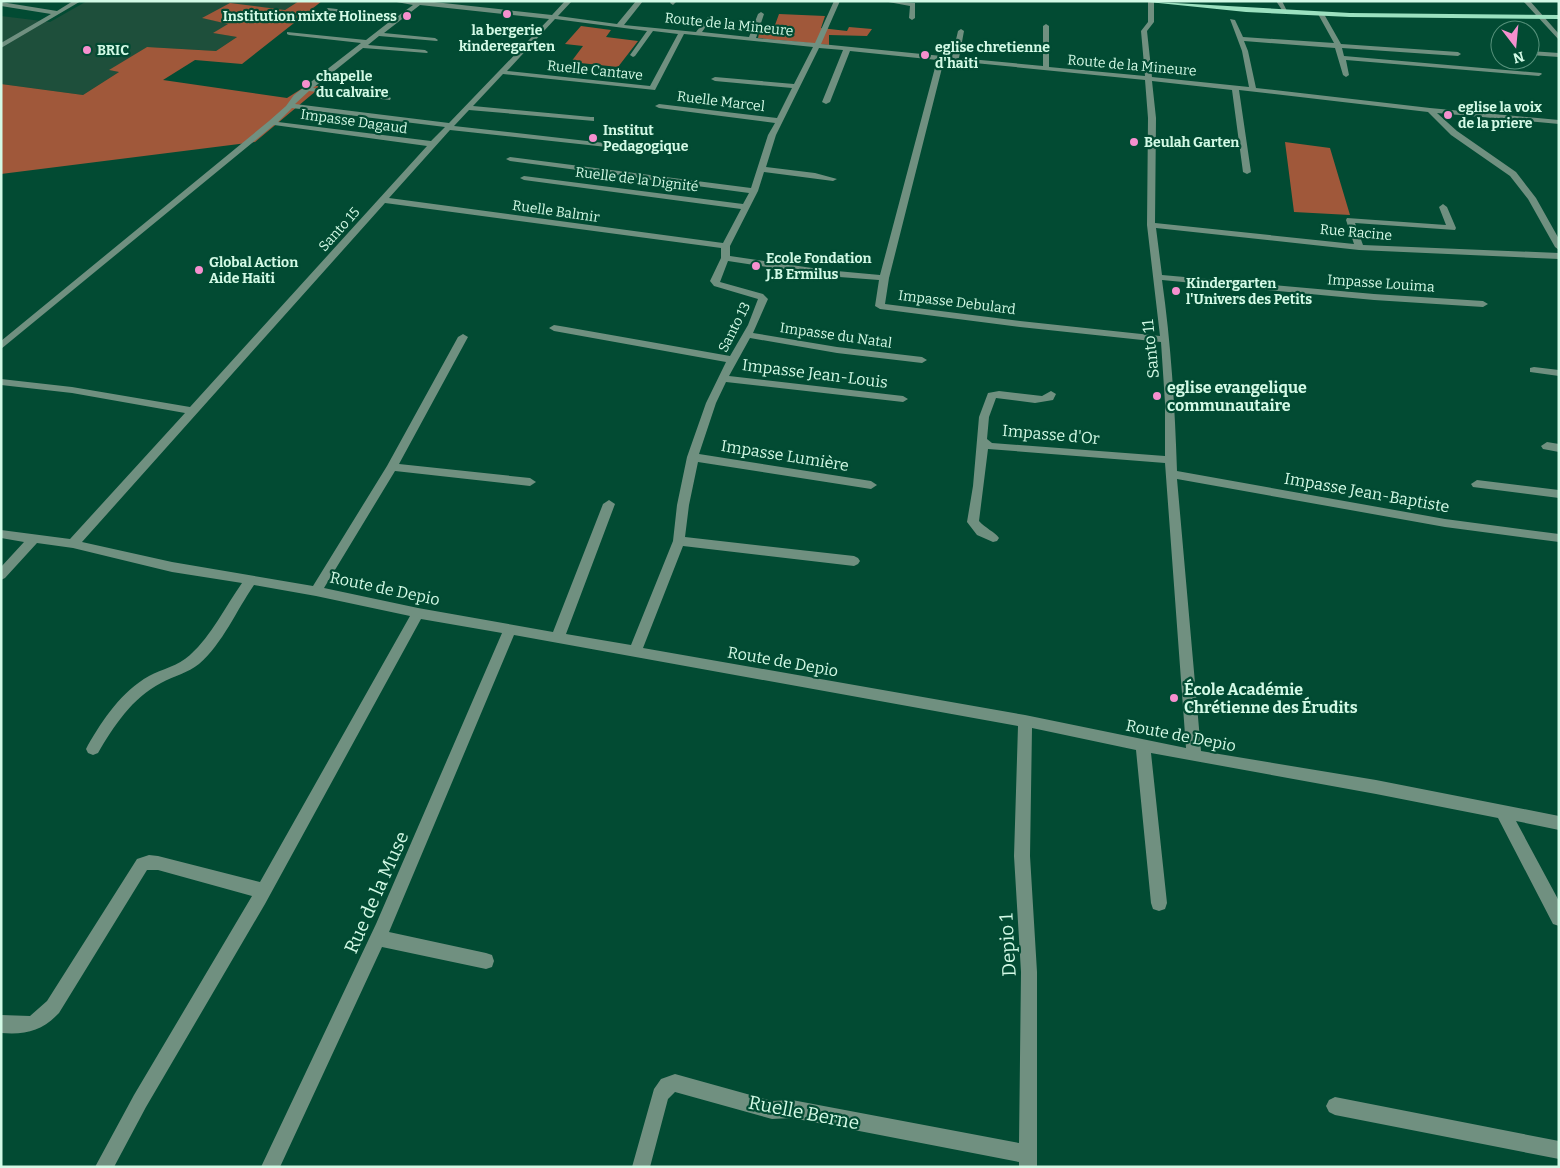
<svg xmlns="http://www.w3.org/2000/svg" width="1560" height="1168" viewBox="0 0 1560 1168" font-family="Bitter,serif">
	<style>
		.built { fill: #1e4f3b }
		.forest { fill: #a0583a }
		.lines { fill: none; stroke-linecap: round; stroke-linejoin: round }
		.minor { fill: #709080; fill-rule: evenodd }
		.major { fill: #9ce1c0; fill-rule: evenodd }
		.poi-dot { fill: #f690cf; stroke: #024b33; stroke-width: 2 }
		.labels { text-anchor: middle; stroke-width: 4.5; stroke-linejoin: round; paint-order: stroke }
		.far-poi-label { font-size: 14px; font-weight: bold; fill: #d3fae6; stroke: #024b33; text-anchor: start }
		.far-street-label { font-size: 14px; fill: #d3fae6; stroke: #024b33 }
		.street-label { font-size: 16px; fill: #d3fae6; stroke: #024b33 }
		.poi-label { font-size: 16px; font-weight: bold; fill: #d3fae6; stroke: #024b33; text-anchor: start }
		.near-street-label { font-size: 19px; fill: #d3fae6; stroke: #024b33 }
	</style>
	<rect width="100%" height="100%" fill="#024b33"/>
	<path class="built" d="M87,1h212l-14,9 -25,-3 -57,11 26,6 -15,9 23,4 -21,14 -69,-4 -37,23 9,2 -36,23 -82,-11v-68l49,6z"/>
	<path class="forest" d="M299,1h23l-80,63 -47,-4 -32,20 124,18 19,-12h16l-67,56 -254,32v-90l82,11 36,-23 -10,-2 38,-23 69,4 21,-14 -24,-4 15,-9 -26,-6 28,-15 55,7z
		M779,14l46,2 -4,12 26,3 2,-4 23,2 -5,7 -38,-1v10l-71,-7 3,-13h14z
		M581,26l30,4 -5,7 32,4 -20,26 -47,-5 12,-16 -18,-2z
		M1285,142l45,6 20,67 -56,-3z"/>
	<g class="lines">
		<path class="minor" d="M73,1h8l-80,47v-5l50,-29 -50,-8v-4l56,9z
			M391,1h34l127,14 13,-14h7l-14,15 59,8 19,-23h7l-19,24 72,7 12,-15 3,2 -9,13 47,5 9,-23 3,-2 3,2 -8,24 59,5 19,-42h6l-19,43 131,13 6,-26 3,-2 3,2 -5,27 84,8v-40l3,-2 3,2v41l96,9 -4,-45 7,-9v-20l6,-1v21l-7,9 5,46 97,10 -7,-36 -12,-32 5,1 8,17 91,6 -16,-29 3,-2 3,2 17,30 117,8 3,2 -3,2 -116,-8 2,8 197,17 1,1 -3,2 -193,-16 3,15 -3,2 -3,-2 -8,-27 -91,-7 4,10 8,37 174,20 129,12v4l-122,-11 20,18 59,41 20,26 23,41v11l-4,-3 -27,-48 -18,-23 -59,-41 -23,-23 -189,-22 12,82 -4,2 -4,-2 -11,-82 -80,-9 4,37 -1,105 199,21 -8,-24 1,-2 99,7 -7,-18 4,-3 4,3 9,21 -1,2 -100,-7 8,22 196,8v6l-200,-9 -203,-22 6,47 212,19 109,7 5,3 -5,3 -109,-7 -212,-20c9,64 13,127 15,191l268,48 114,15v8l-114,-15 -268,-48 24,272 175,29 183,36v14l-43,-9 43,80v25l-6,-2 -55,-106 -122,-24 -225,-41 16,150 -2,6 -6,2 -6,-2 -2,-6 -15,-153 -104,-22 -2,128 7,116v195h-18v-5l-227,-44 -20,1 -97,-27 -7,7 -18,68h-18l22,-78 7,-10 14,-5 97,27 20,-1 227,43 2,-171 -7,-116 4,-130 -504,-91 -125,297 97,21 6,2 2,6 -2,6 -6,2 -104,-22 -102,220h-19l115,-243 126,-291 -81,-14 -156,285 -119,203 -32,60h-19l39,-72 118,-199 -94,-26h-11l-88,143c-17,18 -33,22 -58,20v-18l29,1 17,-15 90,-142 12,-4 9,1 102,26 150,-266 -94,-20 -62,-11c-18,26 -31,58 -55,79 -11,9 -25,12 -38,19 -29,15 -47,43 -63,70l-5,2 -5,-2 -2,-4 2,-4c16,-27 33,-53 61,-69 13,-7 29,-10 41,-21 22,-20 35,-48 52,-72l-70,-11 -99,-24 -36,-5 -32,35 -4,2v-13l23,-25 -23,-4v-8l69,9 115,-126 -113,-20 -71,-8v-6l71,8 118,20 237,-261 -153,-21 -273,224v-8l268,-220 17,-15 8,-11 67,-52 -72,-8 -2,-1v-2l79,8 27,-21 -68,-9 3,-2 70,8 15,-11zM420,5l129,14 -100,104 -154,-19 14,-13 81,9 1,-2 -4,-2 -74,-8 50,-40 64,5 1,-1 -3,-2 -57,-5 11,-9 58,5 1,-1 -3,-2 -51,-5zM555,19l92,12 -17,24 3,2 2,-1 18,-25 25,3 -28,52 -143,-15zM684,34l129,13 -19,37 -79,-7 -4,2 4,2 77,7 -15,30 -118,-14 -4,2 4,2 116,15 -7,12 -17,53 -241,-31 -4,2 4,2 239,32 -6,11 -219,-28 -4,2 4,2 217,29 -18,34 -334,-45 61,-68 175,19 1,-2 -4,-2 -168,-19 15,-16 125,11v-4h-3l-118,-11 30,-32 152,16zM819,48l24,2 -21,52 4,2 4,-2 20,-51 87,9 -57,215 -54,-5 -96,-14v-10l28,-55 6,-19 69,9 4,-2 -22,-6 -49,-6 10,-32zM944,60l201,20 3,38 -1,107 13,111 -140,-15 -135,-17 4,-26zM292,108l153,19 -14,14 -153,-19zM385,203l336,45v10l-11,23 4,5 44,13 -10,26 -18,31 -164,-29 -12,-2 -5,3 5,3 172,31 -20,41 -19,54 -10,48 -4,36 -42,104 -65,-11 49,-130 -6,-4 -6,4 -50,128 -135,-24 -94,-20 71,-117 135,15 6,-4 -6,-4 -131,-14 69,-127 -5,-3 -5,3 -71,129 -74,120 -141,-24 -90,-20zM728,261l98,15 53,4 -4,26 5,3 140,18 141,15 4,61v53l-173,-13 -5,-4 2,-22 7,-19 39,5 18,-3 3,-6 -5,-3 -9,5 -43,-5 -11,2 -9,24 -6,69 -6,36 10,13 16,7 4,-1 2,-3c-4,-6 -14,-10 -20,-17l9,-72 177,14 21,285 -161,-33 -382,-67 40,-102 171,20 4,-2 2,-3 -2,-3 -4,-2 -169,-19 4,-32 9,-43 173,27 6,-4 -6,-4 -172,-27 17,-51 10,-21 177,20 5,-3 -5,-3 -174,-20 21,-38 87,15 85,10 5,-3 -5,-3 -85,-10 -84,-14 15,-34 -5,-5 -43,-12z
			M671,1h6l-4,4 -3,-2z
			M883,1l32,2v15l-3,2 -3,-2 1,-12z
			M1276,1h6l6,12h-4z
			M1523,1h7l29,33v6z
			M1530,51l29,2v4l-29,-2z
			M1534,367l25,3v6l-29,-4v-4z
			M1547,442l12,2v8l-16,-3 -2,-3z
			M1477,480l82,10v8l-86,-11 -2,-3z
			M1335,1097l224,44v18l-224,-44 -6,-3 -3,-6 3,-6z"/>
		<path class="major" d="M1139,1l211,12 209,2v4l-209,-2 -104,-5z"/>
	</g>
	<g class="poi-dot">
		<circle cx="507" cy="14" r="5"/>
		<circle cx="407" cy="16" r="5"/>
		<circle cx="87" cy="50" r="5"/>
		<circle cx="925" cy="55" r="5"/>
		<circle cx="306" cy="84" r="5"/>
		<circle cx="1448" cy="115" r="5"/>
		<circle cx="593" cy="138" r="5"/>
		<circle cx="1134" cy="142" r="5"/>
		<circle cx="756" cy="266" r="5"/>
		<circle cx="199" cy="270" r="5"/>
		<circle cx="1176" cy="291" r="5"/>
		<circle cx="1157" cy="396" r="5"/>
		<circle cx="1174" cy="698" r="5"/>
	</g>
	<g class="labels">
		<g class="far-poi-label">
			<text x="397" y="21" text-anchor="end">Institution mixte Holiness</text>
			<text x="507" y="35" text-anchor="middle">la bergerie<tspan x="507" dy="16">kinderegarten</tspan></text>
			<text x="935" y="52">eglise chretienne<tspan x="935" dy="16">d'haiti</tspan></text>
			<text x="97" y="55">BRIC</text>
			<text x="316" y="81">chapelle<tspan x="316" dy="16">du calvaire</tspan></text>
			<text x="1458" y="112">eglise la voix<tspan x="1458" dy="16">de la priere</tspan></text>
			<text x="603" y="135">Institut<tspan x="603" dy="16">Pedagogique</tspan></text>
			<text x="1144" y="147">Beulah Garten</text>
			<text x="766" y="263">Ecole Fondation<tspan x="766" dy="16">J.B Ermilus</tspan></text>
			<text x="209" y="267">Global Action<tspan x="209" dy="16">Aide Haiti</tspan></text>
			<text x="1186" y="288">Kindergarten<tspan x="1186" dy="16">l'Univers des Petits</tspan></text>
		</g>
		<g class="far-street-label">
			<text transform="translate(729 24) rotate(6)" y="5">Route de la Mineure</text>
			<text transform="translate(1132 65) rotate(5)" y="5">Route de la Mineure</text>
			<text transform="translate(595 70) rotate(6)" y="5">Ruelle Cantave</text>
			<text transform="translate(721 101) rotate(7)" y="5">Ruelle Marcel</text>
			<text transform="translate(354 121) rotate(8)" y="5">Impasse Dagaud</text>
			<text transform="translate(637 179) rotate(7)" y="5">Ruelle de la Dignité</text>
			<text transform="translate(556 211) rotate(8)" y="5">Ruelle Balmir</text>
			<text transform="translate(339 229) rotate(-48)" y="5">Santo 15</text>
			<text transform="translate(1356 232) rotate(5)" y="5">Rue Racine</text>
			<text transform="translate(1381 283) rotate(4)" y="5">Impasse Louima</text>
			<text transform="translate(957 302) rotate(7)" y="5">Impasse Debulard</text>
			<text transform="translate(734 327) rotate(-63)" y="5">Santo 13</text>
			<text transform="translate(836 335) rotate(8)" y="5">Impasse du Natal</text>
		</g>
		<g class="street-label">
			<text transform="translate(1150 349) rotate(-96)" y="6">Santo 11</text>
			<text transform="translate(815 373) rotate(7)" y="6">Impasse Jean-Louis</text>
			<text transform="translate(1051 434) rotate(5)" y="6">Impasse d'Or</text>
			<text transform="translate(785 455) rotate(9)" y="6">Impasse Lumière</text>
			<text transform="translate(1367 492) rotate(10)" y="6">Impasse Jean-Baptiste</text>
			<text transform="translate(385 588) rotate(12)" y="6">Route de Depio</text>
			<text transform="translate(783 661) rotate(10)" y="6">Route de Depio</text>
			<text transform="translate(1181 735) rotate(11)" y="6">Route de Depio</text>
		</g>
		<g class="poi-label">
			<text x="1167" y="393">eglise evangelique<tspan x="1167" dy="18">communautaire</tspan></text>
			<text x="1184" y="695">École Académie<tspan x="1184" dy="18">Chrétienne des Érudits</tspan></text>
		</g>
		<g class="near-street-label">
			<text transform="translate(376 892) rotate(-66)" y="7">Rue de la Muse</text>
			<text transform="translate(1007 945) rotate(-93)" y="7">Depio 1</text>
			<text transform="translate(804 1112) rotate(11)" y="7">Ruelle Berne</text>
		</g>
	</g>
	<rect width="1560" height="1168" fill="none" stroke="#d3fae6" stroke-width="5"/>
	<g transform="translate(1515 45) rotate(164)"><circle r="24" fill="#024b33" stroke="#56917b"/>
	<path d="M0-4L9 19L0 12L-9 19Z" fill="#f690cf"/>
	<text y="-8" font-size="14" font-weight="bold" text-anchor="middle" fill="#d3fae6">N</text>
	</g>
</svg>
